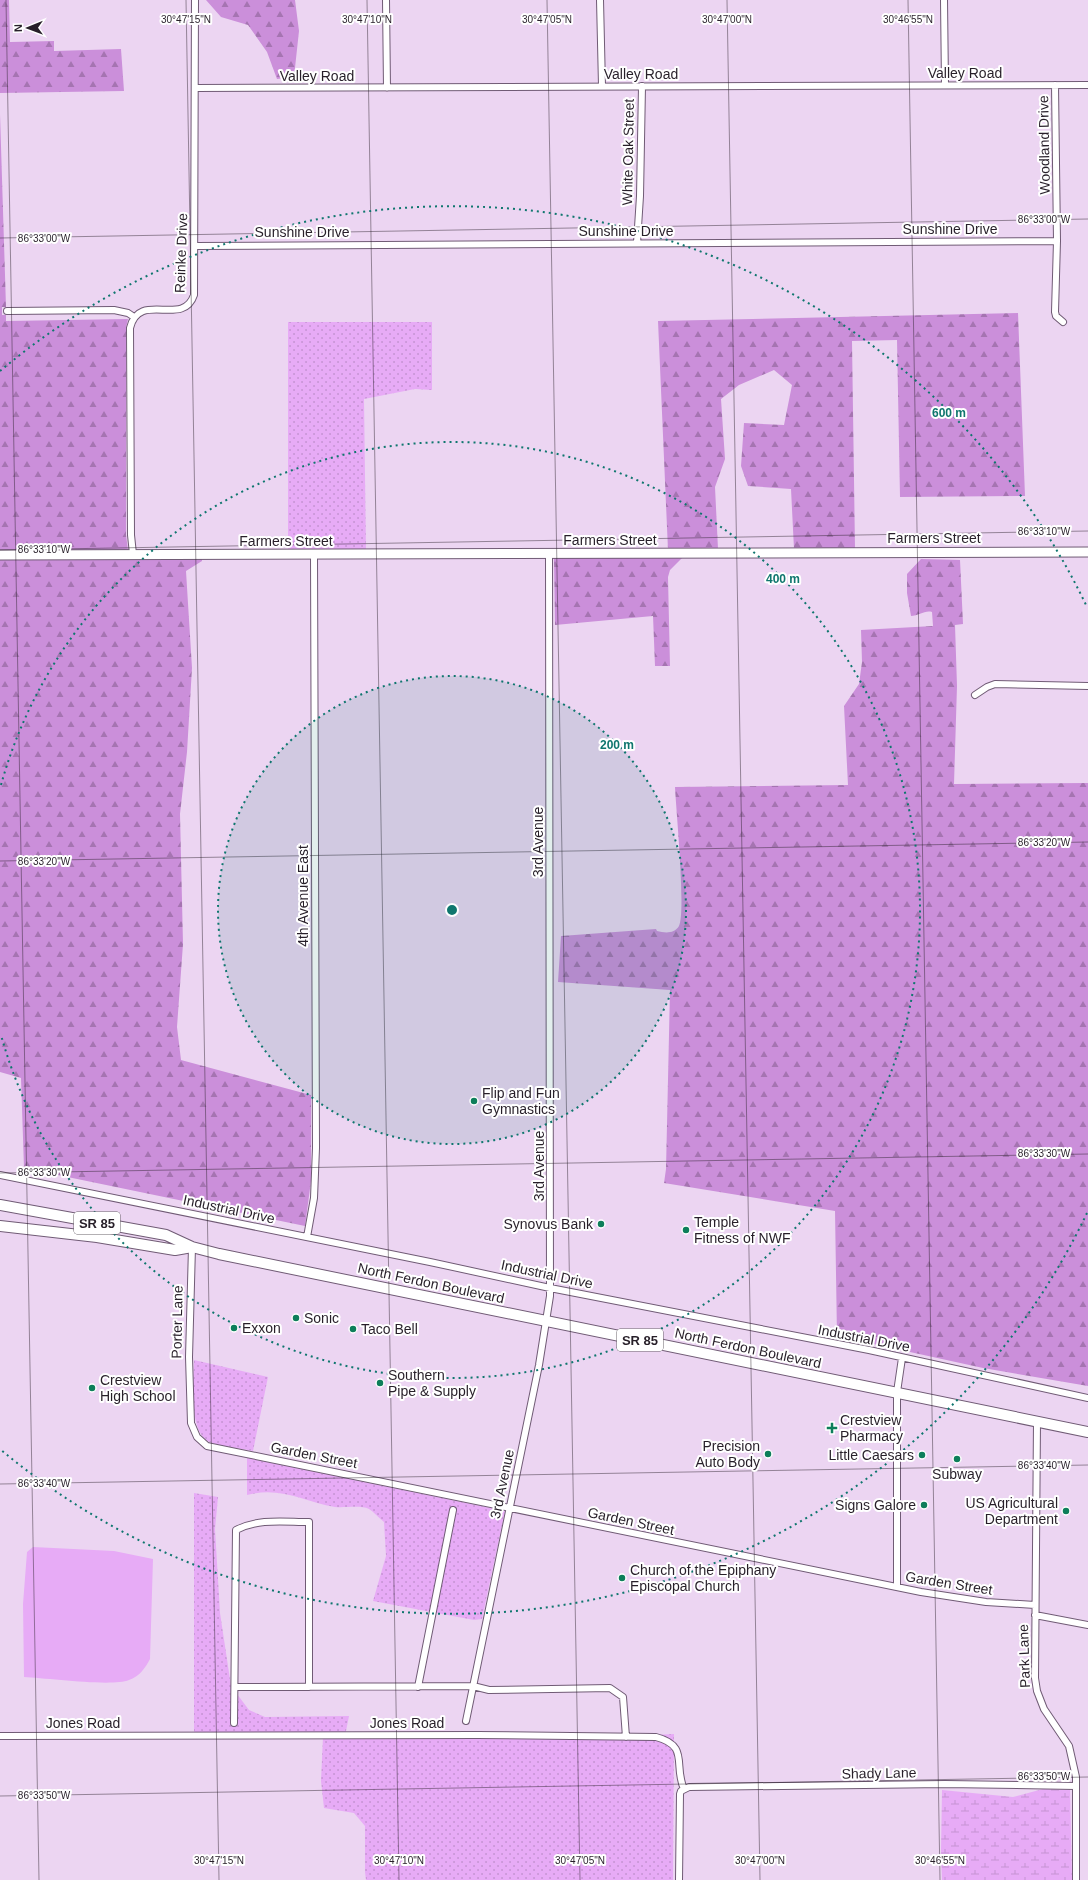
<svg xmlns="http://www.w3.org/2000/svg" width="1088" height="1880" viewBox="0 0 1088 1880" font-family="Arial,sans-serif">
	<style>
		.grass { fill: url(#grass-dots) }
		.forest { fill: url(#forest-firs) }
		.wetland { fill: url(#wetland-marsh) }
		.pitch { fill: #e7abf6 }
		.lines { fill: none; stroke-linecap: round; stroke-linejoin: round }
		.street-casing { stroke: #705b75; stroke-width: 8 }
		.secondary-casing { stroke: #705b75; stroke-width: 11 }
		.primary-casing { stroke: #705b75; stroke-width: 12 }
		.street { stroke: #fff; stroke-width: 6 }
		.secondary { stroke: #fff; stroke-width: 9 }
		.primary { stroke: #fff; stroke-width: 10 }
		.ticks { fill: none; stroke: #271f29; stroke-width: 1; stroke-opacity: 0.45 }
		.ring { fill: none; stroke: #0f766e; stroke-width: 2; stroke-dasharray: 2 4 }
		.poi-dot { fill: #0d7e5a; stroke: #fff; stroke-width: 1.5 }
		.labels { text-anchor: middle; stroke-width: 4; stroke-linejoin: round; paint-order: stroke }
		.shield { fill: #fff; stroke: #686269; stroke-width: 1 }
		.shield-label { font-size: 13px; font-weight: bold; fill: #271f29 }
		.street-label { font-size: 14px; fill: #271f29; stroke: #fff }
		.poi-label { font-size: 14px; fill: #271f29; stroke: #fff; text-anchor: start }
		.ticks-label { font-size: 10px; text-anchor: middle; fill: #271f29; stroke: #fff; stroke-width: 4; stroke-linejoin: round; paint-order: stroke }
		.centre { fill: #0f766e; stroke: #fff; stroke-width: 2 }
		.ring-label { font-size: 12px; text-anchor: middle; font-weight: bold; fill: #0f766e; stroke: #fff; stroke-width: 4; stroke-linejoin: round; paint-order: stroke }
	</style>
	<defs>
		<pattern id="grass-dots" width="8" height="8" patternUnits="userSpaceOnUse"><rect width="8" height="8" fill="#e7abf6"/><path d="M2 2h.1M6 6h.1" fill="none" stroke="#c693d3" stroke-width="1.8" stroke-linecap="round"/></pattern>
		<pattern id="forest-firs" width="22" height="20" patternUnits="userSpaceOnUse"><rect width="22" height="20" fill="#cb8fda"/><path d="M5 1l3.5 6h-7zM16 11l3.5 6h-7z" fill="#a574b1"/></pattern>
		<pattern id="wetland-marsh" width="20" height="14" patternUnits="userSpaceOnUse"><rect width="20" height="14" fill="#e7abf6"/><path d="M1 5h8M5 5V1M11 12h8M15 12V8" fill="none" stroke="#c693d3"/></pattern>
	</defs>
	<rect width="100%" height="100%" fill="#ecd5f2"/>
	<path class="grass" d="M288,322h144v68l-17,-1 -51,10 2,152h-78z
		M194,1360l74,17 -15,74c-14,-3 -30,-4 -43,-9 -22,-8 -16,-62 -16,-82z
		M247,1458l258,53 -23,108 -8,1 -101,-19 13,-45 -2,-34c-5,-4 -10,-10 -15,-13 -8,-4 -24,-1 -34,-2 -31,-5 -54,-21 -88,-12z
		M194,1493l24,4 -3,32 5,84 11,73 18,24 16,7 84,-1 -4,20h289l40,-2 -1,146h-307l-1,-8v-46l-11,-13 -30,-5 -3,-27 2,-44 -129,-1z"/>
	<path class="forest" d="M0,0h9l1,42 44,-1v10l67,-2 3,42 -124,2z
		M206,0h89l4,31 -5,46 -17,2 -10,-27 -19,-27 -27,-8z
		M0,114l6,193h-4v8h4v6l122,-2 -2,9v207l2,15 -128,1z
		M1018,313l7,183 -125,1 -3,-157 -45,1 3,208h-61l-3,-60 -43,-3 -7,-20 3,-43 40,2 8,-40 -18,-15 -35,15 -18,14 4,60 -10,28 3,62 -50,1 -10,-229z
		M683,557l-13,13 -2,7 2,89h-15l-2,-50 -98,9 -1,-67z
		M133,558l69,1v2l-16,10 6,97 -5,84 -7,62 3,130 -6,83 4,33 130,35v86l-6,45 -281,-58 -3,-90 -21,-6v-513z
		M921,559l39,1 3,64 -8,1 2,61 -3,98 134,-1v603l-105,-18 -146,-32 -2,-125 -171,-28 2,-14 4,-179 -112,-8 3,-46 95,-7 1,2c8,2 17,3 22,-5 7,-14 -3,-117 -4,-139l173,-2 -4,-79 15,-22 3,-22 -1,-32 72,-4 -1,-14c-7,-2 -14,4 -21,4l-4,-23v-19z"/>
	<path class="wetland" d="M1043,1789l27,1 2,90h-130l-1,-30 1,-60 71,7z"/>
	<path class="pitch" d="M33,1547l81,4 39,8 -3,100c-4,8 -11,18 -21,21 -17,7 -82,-2 -105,-3l-1,-73 4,-52z"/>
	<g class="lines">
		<defs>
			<path id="street" d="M386,0l1,88
				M600,0l2,86
				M944,0l1,85
				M1055,85l2,156 -2,71 1,4 7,6
				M195,88l893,-3
				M637,243l3,-47 2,-110
				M195,246l862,-5
				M7,311l107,-1 14,3 6,4
				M133,554l-2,-19 -1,-207c9,-38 53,0 64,-33l1,-295
				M975,695l12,-8 8,-3 93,2
				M0,1175l430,87 120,26 319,62 219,48
				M307,1237l7,-39 2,-50 -2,-593
				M192,1247l-3,110 2,66 6,14 10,9 714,146 65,10 49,3
				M1037,1421l-2,257 2,13 7,18 25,37 7,31v103
				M897,1587v-195l5,-34
				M1035,1615l53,10
				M236,1687l237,-1 16,4 121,-2 13,9 3,40
				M418,1687l35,-177
				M466,1721l73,-356 11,-69 -1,-742
				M234,1723l2,-193c23,-12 48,-8 73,-8v165
				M0,1736l477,-1 179,2c34,9 17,28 28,52
				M679,1880l1,-86 1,-3 8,-4 256,-3 131,2"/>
			<path id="secondary" d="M0,555l1088,-3"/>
			<path id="primary" d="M0,1205l166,30 26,12 27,7 869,178
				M0,1226l97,11 78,13 17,-3"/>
		</defs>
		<use href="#street" class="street-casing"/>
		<use href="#secondary" class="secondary-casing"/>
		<use href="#primary" class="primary-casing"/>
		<use href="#street" class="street"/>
		<use href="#secondary" class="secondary"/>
		<use href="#primary" class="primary"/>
	</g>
	<path class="ticks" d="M6,0l33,1880M186,0l33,1880M367,0l32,1880M547,0l33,1880M727,0l33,1880M908,0l32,1880M0,238l1088,-19M0,550l1088,-19M0,861l1088,-19M0,1173l1088,-19M0,1484l1088,-19M0,1796l1088,-19"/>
	<circle cx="452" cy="910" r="234" fill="#0f766e" fill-opacity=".12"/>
	<g class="ring">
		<circle cx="452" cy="910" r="234"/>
		<path d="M1 785A468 468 0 1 1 1 1035"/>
		<path d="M1087 1213A703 703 0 0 1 0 1449M0 371A703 703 0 0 1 1087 607"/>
	</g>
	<g class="poi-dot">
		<circle cx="474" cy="1101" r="4"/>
		<circle cx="601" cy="1224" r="4"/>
		<circle cx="686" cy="1230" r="4"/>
		<circle cx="296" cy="1318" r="4"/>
		<circle cx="234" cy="1328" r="4"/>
		<circle cx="353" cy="1329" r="4"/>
		<circle cx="380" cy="1383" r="4"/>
		<circle cx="92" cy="1388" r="4"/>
		<path d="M830 1422h4v4h4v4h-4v4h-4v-4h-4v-4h4z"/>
		<circle cx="768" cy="1454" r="4"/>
		<circle cx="922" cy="1455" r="4"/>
		<circle cx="957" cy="1459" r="4"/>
		<circle cx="924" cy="1505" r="4"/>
		<circle cx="1066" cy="1511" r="4"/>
		<circle cx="622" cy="1578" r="4"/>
	</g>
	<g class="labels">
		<g class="shield">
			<rect x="74" y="1212" width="46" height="22" rx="3"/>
			<rect x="617" y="1329" width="46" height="22" rx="3"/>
		</g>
		<g class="shield-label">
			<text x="97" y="1228">SR 85</text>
			<text x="640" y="1345">SR 85</text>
		</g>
		<g class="street-label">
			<text x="965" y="78">Valley Road</text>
			<text x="641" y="79">Valley Road</text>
			<text x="317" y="81">Valley Road</text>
			<text transform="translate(1044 145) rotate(-91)" y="5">Woodland Drive</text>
			<text transform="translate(628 152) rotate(-89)" y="5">White Oak Street</text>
			<text x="950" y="234">Sunshine Drive</text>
			<text x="626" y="236">Sunshine Drive</text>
			<text x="302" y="237">Sunshine Drive</text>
			<text transform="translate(181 253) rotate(-88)" y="5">Reinke Drive</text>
			<text x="934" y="543">Farmers Street</text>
			<text x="610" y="545">Farmers Street</text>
			<text x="286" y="546">Farmers Street</text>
			<text transform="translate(538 842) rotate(-90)" y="5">3rd Avenue</text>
			<text transform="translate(303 896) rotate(-90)" y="5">4th Avenue East</text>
			<text transform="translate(539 1166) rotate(-90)" y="5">3rd Avenue</text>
			<text transform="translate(229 1209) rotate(12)" y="5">Industrial Drive</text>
			<text transform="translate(547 1274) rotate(12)" y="5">Industrial Drive</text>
			<text transform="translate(431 1283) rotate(12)" y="5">North Ferdon Boulevard</text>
			<text transform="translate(177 1322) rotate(-89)" y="5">Porter Lane</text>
			<text transform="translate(864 1338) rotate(11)" y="5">Industrial Drive</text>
			<text transform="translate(748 1348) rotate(12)" y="5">North Ferdon Boulevard</text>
			<text transform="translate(314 1455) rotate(11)" y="5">Garden Street</text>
			<text transform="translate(502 1484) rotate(-78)" y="5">3rd Avenue</text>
			<text transform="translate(631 1521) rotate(12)" y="5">Garden Street</text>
			<text transform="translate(949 1583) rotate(9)" y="5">Garden Street</text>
			<text transform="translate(1024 1656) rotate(-92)" y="5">Park Lane</text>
			<text x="83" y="1728">Jones Road</text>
			<text x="407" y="1728">Jones Road</text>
			<text transform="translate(879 1773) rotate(-1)" y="5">Shady Lane</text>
		</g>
		<g class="poi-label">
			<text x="482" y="1098">Flip and Fun<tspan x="482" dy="16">Gymnastics</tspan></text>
			<text x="694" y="1227">Temple<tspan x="694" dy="16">Fitness of NWF</tspan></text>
			<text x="593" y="1229" text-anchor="end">Synovus Bank</text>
			<text x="304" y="1323">Sonic</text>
			<text x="242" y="1333">Exxon</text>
			<text x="361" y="1334">Taco Bell</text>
			<text x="388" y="1380">Southern<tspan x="388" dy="16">Pipe &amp; Supply</tspan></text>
			<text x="100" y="1385">Crestview<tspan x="100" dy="16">High School</tspan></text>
			<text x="840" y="1425">Crestview<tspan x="840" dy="16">Pharmacy</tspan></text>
			<text x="760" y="1451" text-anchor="end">Precision<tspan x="760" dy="16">Auto Body</tspan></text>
			<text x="914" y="1460" text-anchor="end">Little Caesars</text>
			<text x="957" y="1479" text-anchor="middle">Subway</text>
			<text x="1058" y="1508" text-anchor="end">US Agricultural<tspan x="1058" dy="16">Department</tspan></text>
			<text x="916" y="1510" text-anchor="end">Signs Galore</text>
			<text x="630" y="1575">Church of the Epiphany<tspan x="630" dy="16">Episcopal Church</tspan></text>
		</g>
	</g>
	<g class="ticks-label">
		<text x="186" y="23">30°47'15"N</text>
		<text x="367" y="23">30°47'10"N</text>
		<text x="547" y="23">30°47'05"N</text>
		<text x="727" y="23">30°47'00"N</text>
		<text x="908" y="23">30°46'55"N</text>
		<text x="1044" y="223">86°33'00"W</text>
		<text x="44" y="242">86°33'00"W</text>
		<text x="1044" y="535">86°33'10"W</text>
		<text x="44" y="553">86°33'10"W</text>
		<text x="1044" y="846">86°33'20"W</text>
		<text x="44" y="865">86°33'20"W</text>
		<text x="1044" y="1157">86°33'30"W</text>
		<text x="44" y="1176">86°33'30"W</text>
		<text x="1044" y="1469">86°33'40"W</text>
		<text x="44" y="1487">86°33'40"W</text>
		<text x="1044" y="1780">86°33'50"W</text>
		<text x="44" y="1799">86°33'50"W</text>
		<text x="219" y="1864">30°47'15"N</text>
		<text x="399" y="1864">30°47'10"N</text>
		<text x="580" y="1864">30°47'05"N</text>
		<text x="760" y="1864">30°47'00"N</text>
		<text x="940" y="1864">30°46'55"N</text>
	</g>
	<circle cx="452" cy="910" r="6" class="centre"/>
	<g class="ring-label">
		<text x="949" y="417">600 m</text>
		<text x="783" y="583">400 m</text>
		<text x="617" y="749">200 m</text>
	</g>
	<g transform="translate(28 28) rotate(269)" stroke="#ffffff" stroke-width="3" paint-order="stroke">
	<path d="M0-3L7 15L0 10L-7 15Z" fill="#271f29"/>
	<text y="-6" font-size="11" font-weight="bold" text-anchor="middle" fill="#271f29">N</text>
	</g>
</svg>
